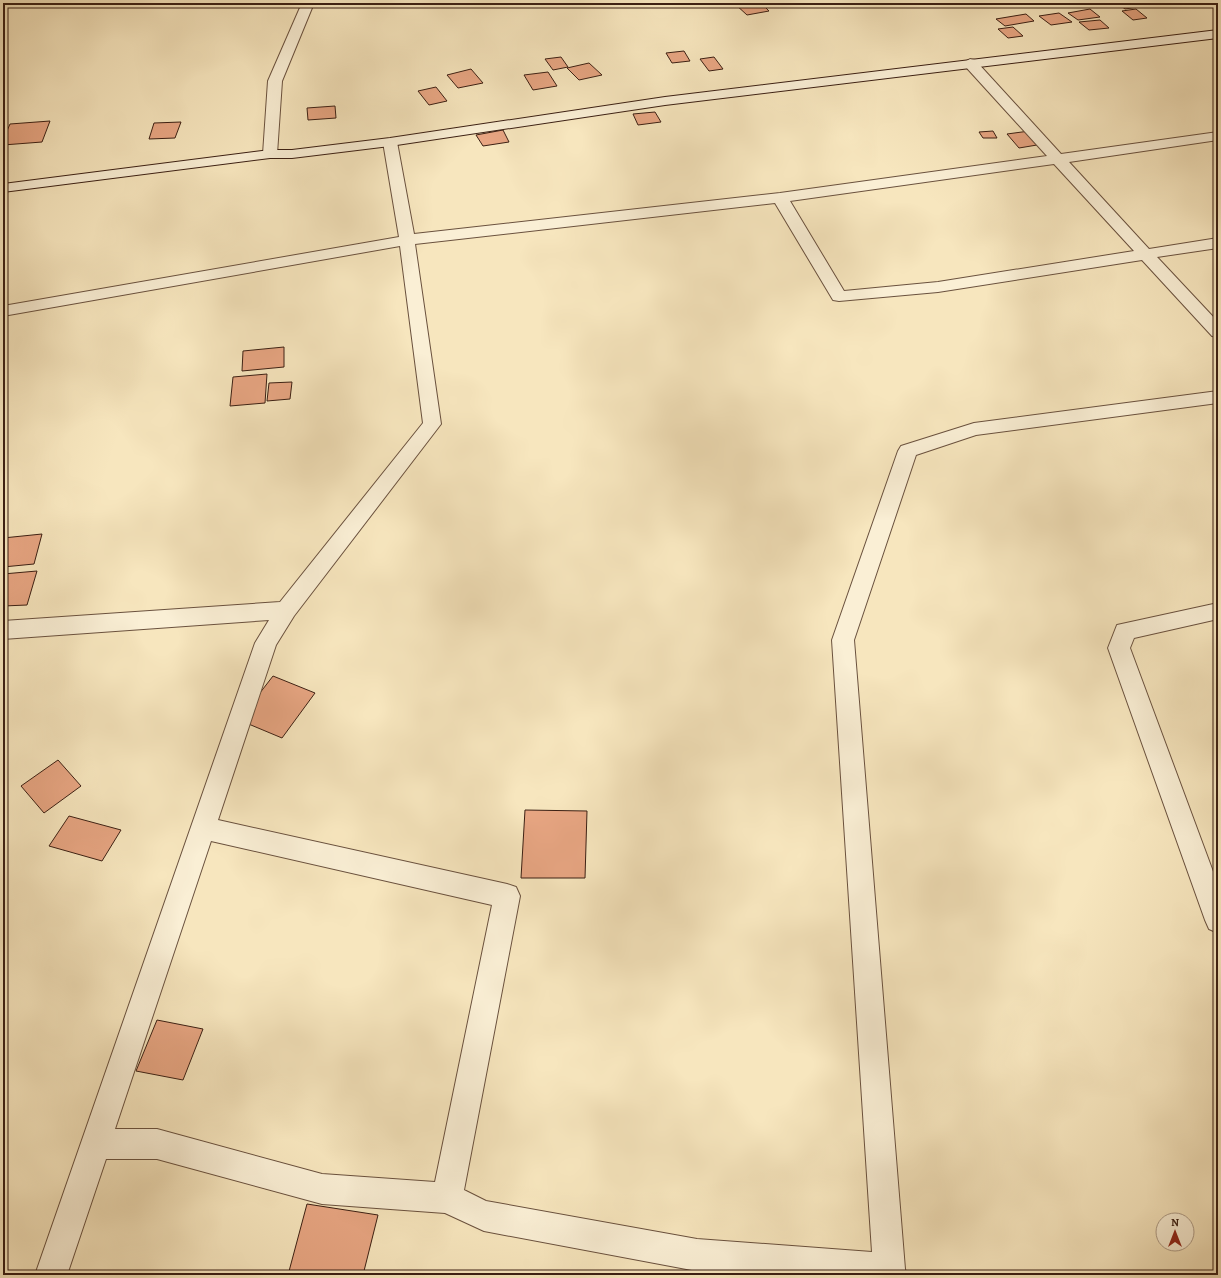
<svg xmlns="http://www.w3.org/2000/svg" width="1221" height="1278" viewBox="0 0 1221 1278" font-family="Alegreya,serif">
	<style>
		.building { fill: #e8a683; stroke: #3b1f13 }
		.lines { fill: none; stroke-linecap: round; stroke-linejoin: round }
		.street-casing { stroke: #6a513e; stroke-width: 2 }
		.secondary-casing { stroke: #3b1f13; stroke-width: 2 }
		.street { fill: #faefd5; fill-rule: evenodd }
		.secondary { fill: #faefd5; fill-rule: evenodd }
	</style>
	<rect width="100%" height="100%" fill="#f7e6be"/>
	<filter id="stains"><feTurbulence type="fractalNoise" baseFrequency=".005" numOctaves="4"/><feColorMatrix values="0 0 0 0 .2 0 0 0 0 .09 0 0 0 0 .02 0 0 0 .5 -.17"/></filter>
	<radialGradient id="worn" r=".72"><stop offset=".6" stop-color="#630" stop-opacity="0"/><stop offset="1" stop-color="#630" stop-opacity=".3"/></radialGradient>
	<path class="building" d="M741,3h20l8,8 -22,4 -12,-11z
		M774,3h24l1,1 -20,3z
		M1117,3h31l3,2 -26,4z
		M1090,9l10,8 -22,3 -10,-7z
		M1136,9l11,9 -14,2 -11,-9z
		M1059,13l13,9 -21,3 -12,-9z
		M1026,14l8,7 -29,5 -9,-7z
		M1100,20l9,8 -20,2 -10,-8z
		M1013,27l10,9 -15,2 -10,-9z
		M684,51l6,10 -18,2 -6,-10z
		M561,57l7,10 -15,3 -8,-11z
		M714,57l9,12 -14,2 -9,-12z
		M589,63l13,12 -23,5 -12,-12z
		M471,69l12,14 -25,5 -11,-13z
		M548,72l9,14 -24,4 -9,-15z
		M436,87l11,14 -18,4 -11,-14z
		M335,106l1,12 -28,2 -1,-12z
		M655,112l6,10 -23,3 -5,-11z
		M50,121l-8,21 -39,3v-5l7,-16z
		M181,122l-6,16 -26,1 5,-16z
		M503,130l6,12 -26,4 -7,-11z
		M1037,130l12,13 -30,5 -12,-14z
		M993,131l4,7h-14l-4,-6z
		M284,347v20l-42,4 1,-20z
		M267,374l-2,29 -35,3 3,-29z
		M292,382l-2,17 -23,2 2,-18z
		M42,534l-8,30 -31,3v-29z
		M37,571l-10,34 -24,1v-32z
		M273,676l42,17 -33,45 -43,-18z
		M58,760l23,26 -37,27 -23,-27z
		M525,810l62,1 -2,67h-64z
		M69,816l52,14 -19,31 -53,-15z
		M157,1020l46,9 -20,51 -47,-9z
		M307,1204l71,11 -15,60h-75z"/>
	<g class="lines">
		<defs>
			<path id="street" d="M302,3h12l-32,78 -5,73 -2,3h-10l-2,-3 5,-73z
				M970,59l5,1 86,94 157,-22v8l-149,22 80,87 69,-11v10l-61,9 61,65v15l-6,-1 -70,-76 -204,32 -99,9 -6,-1 -58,-97 -360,41 26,180 -147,192 -18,29 -58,175 289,64 9,3 4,9 -56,294 22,11 211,38 175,13 -40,-612 66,-189 3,-5 73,-23 244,-32v12l-242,32 -60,20 -62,185 51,629 2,6h-153l-57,-4 -213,-40 -39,-18 -123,-9 -165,-45h-51l-39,116h-32l220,-632 14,-23 -266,19v-18l277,-19 143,-179 -23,-177 -397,70v-10l396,-69 -16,-95 2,-3h10l2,3 17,92 366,-41 267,-37 -82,-90 -2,-3zM1054,164l80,87 -196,31 -94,9 -54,-90zM211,841l281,64 -57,277 -113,-8 -165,-45h-42z
				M1218,603v16l-84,19 -4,10 88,237v48l-9,-4 -4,-9 -97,-272 9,-23z"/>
			<path id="secondary" d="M1218,30v8l-553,67 -275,41 -98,12h-22l-267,34v-8l267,-34h22l98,-12 275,-41z"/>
		</defs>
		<use href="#street" class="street-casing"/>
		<use href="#secondary" class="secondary-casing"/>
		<use href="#street" class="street"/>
		<use href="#secondary" class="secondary"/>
	</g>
	<rect width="1221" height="1278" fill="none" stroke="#f7e6be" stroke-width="16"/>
	<rect x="4" y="4" width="1213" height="1270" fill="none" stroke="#3b1f13" stroke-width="2"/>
	<rect x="8" y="8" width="1205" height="1262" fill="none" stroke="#3b1f13"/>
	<g transform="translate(1175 1232)"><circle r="19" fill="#faefd5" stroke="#ae9c87"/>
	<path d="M0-3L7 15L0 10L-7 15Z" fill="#8f2418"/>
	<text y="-6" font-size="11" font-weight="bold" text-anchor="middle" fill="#3b1f13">N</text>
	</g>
	<rect width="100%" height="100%" filter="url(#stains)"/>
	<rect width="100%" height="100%" fill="url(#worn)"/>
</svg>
